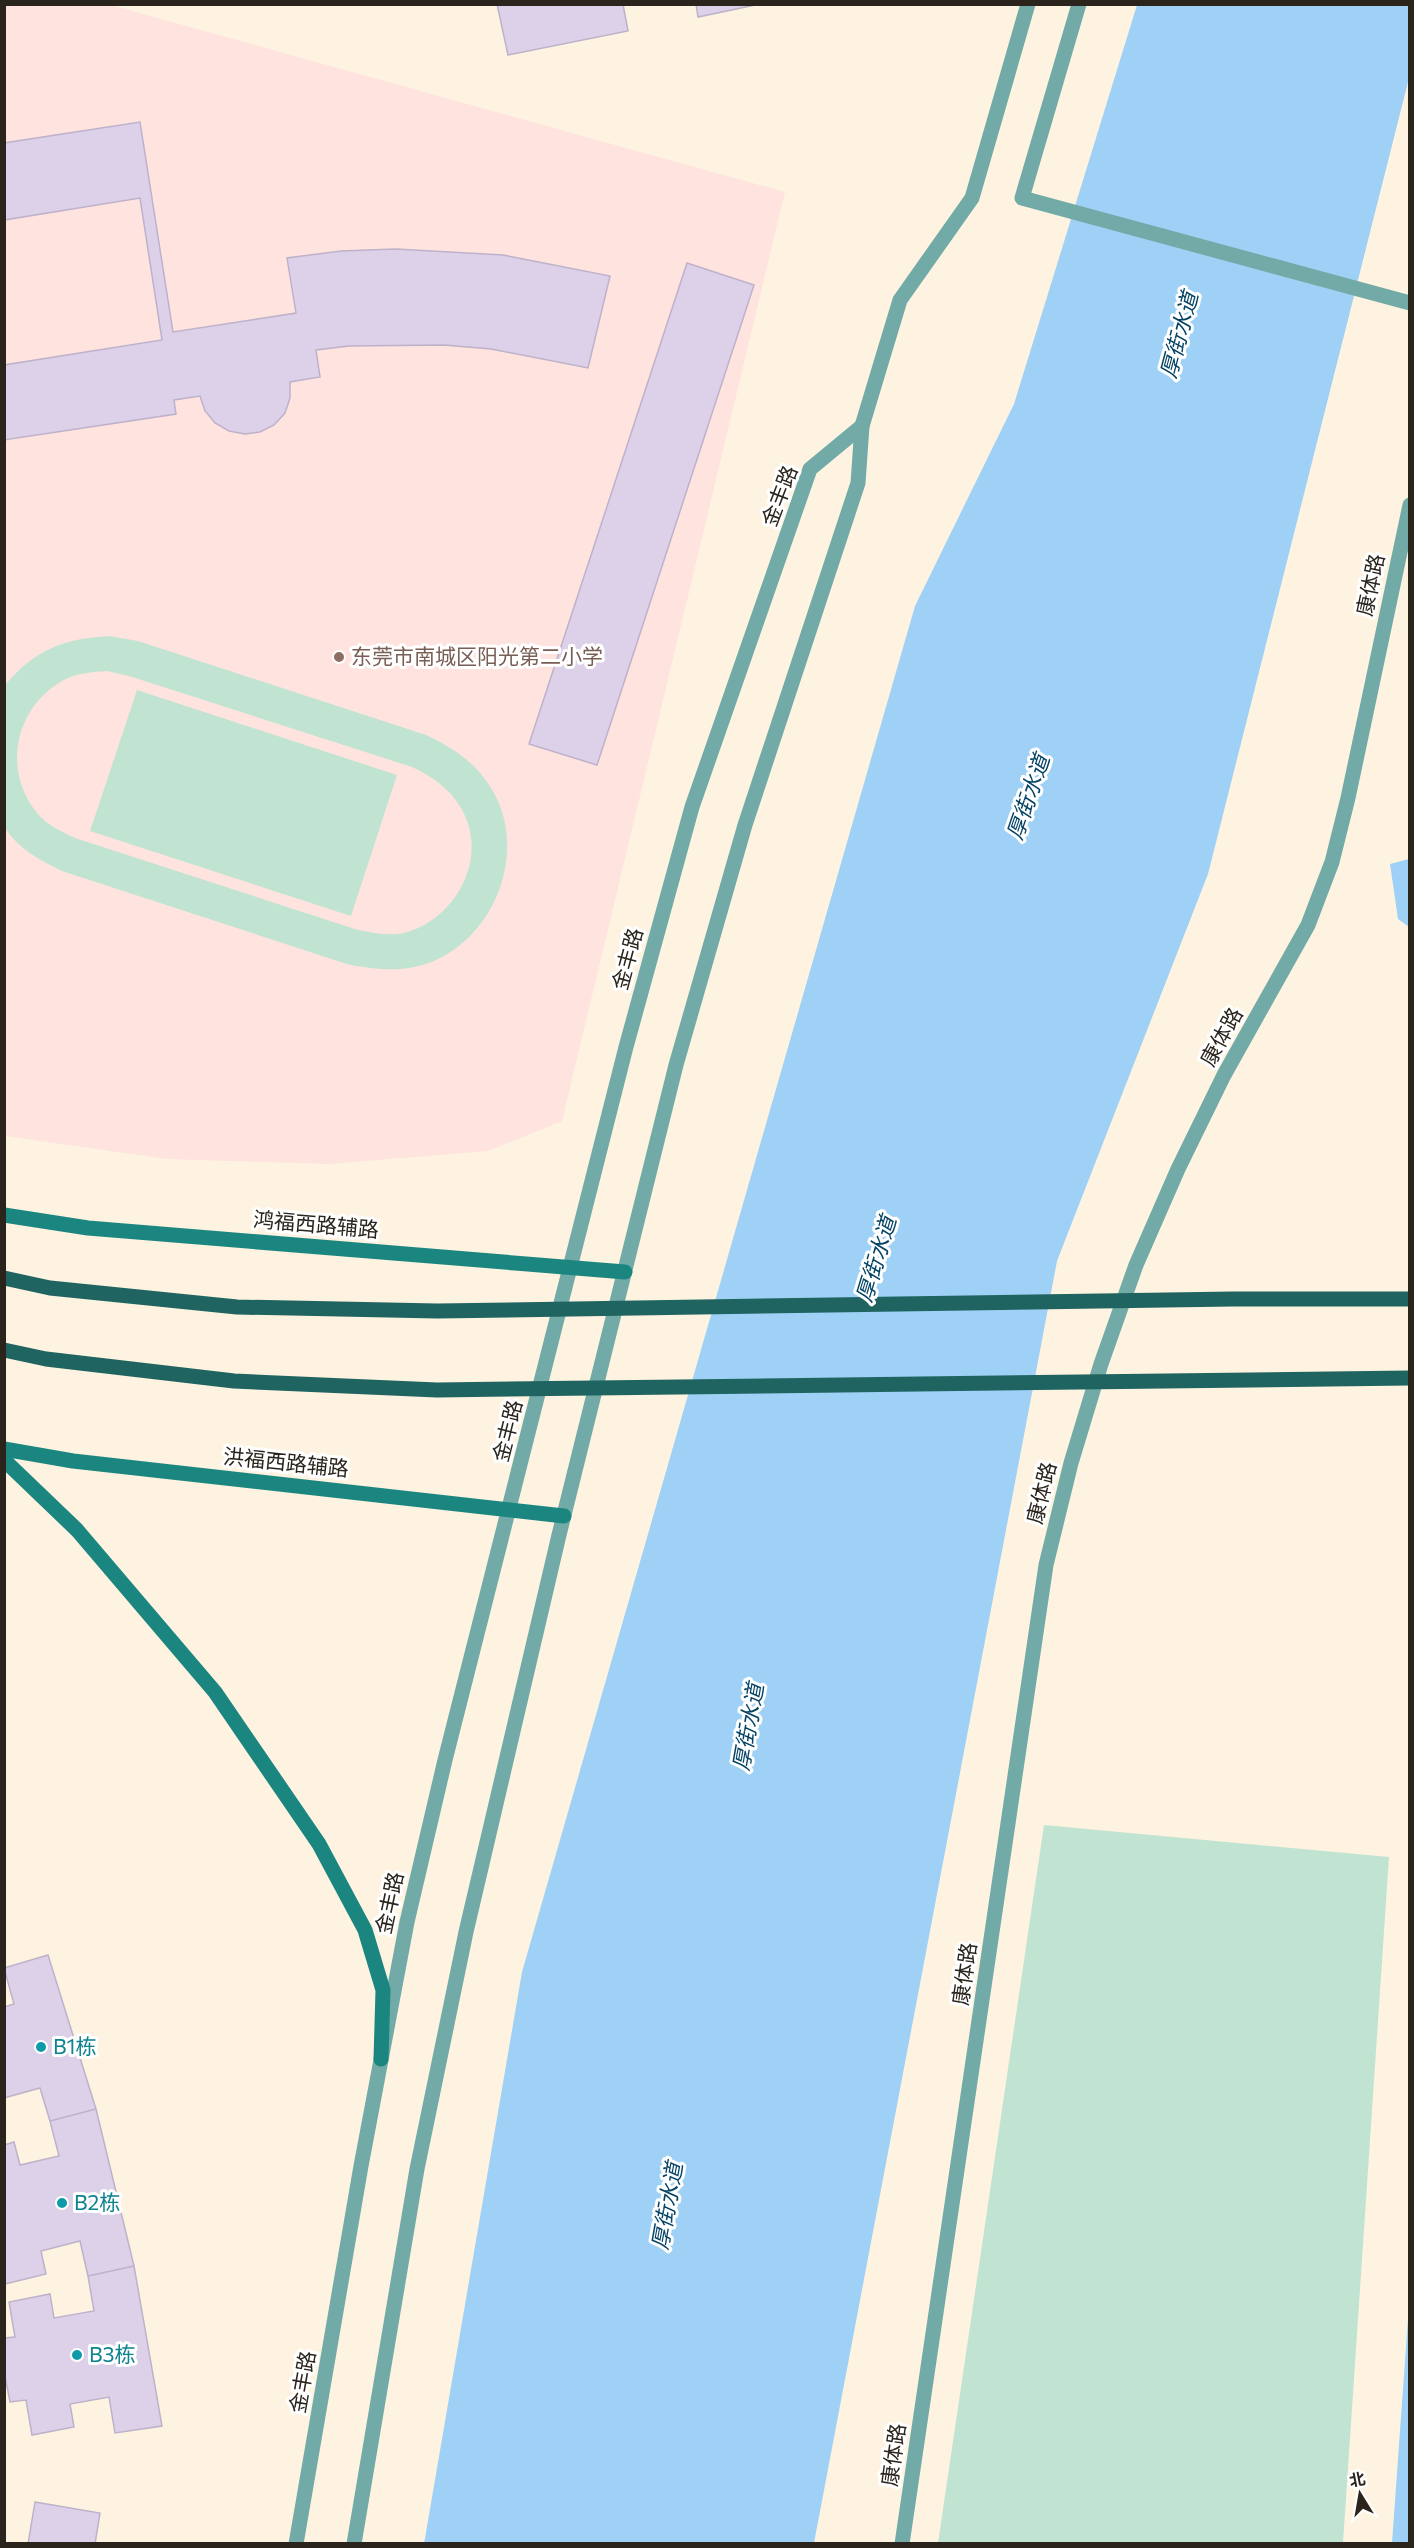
<svg xmlns="http://www.w3.org/2000/svg" width="1414" height="2548" viewBox="0 0 1414 2548" font-family="Commissioner,'Noto Sans SC',sans-serif">
	<style>
		.education { fill: #fee3df }
		.green { fill: #c1e4d2; fill-rule: evenodd }
		.water { fill: #9fd1f6 }
		.building { fill: #dcd1e9; stroke: #bdb2ca; stroke-width: 1.5 }
		.lines { fill: none; stroke-linecap: round; stroke-linejoin: round }
		.minor { stroke: #71aaa6; stroke-width: 15 }
		.tertiary { stroke: #71aaa6; stroke-width: 15 }
		.secondary { stroke: #1b8680; stroke-width: 15 }
		.primary-bridge { stroke: #1f6460; stroke-width: 15 }
		.education-dot { fill: #8d6e63; stroke: #fff; stroke-width: 2 }
		.culture-dot { fill: #0f9aa8; stroke: #fff; stroke-width: 2 }
		.labels { text-anchor: middle; stroke-width: 6; stroke-linejoin: round; paint-order: stroke }
		.street-label { font-size: 21px; fill: #2a241c; stroke: #fff }
		.education-label { font-size: 21px; fill: #785e54; stroke: #fff; text-anchor: start }
		.culture-label { font-size: 21px; fill: #0d838f; stroke: #fff; text-anchor: start }
		.water-label { font-size: 22px; font-style: italic; fill: #044366; stroke: #fff }
	</style>
	<rect width="100%" height="100%" fill="#fef3e0"/>
	<path class="education" d="M4,5h107l674,187 -223,929 -74,30 -160,13 -161,-5 -162,-23z"/>
	<path class="green" d="M109,636l29,5 288,94c28,13 53,30 68,58 37,68 -8,163 -85,175 -21,3 -39,0 -59,-3l-288,-94c-23,-11 -43,-22 -57,-43v-143c31,-36 58,-46 104,-49zM107,671l22,5 283,91c21,10 37,21 49,41 29,49 -5,112 -57,125 -15,3 -30,0 -46,-3l-283,-92c-13,-6 -28,-13 -38,-25 -35,-43 -22,-105 25,-132 14,-8 30,-9 45,-10z
		M137,690l260,85 -46,141 -261,-85z
		M1044,1825l345,32 -46,686h-405z"/>
	<path class="water" d="M1137,5h272v73l-201,796 -151,387 -243,1282 -390,1 98,-572 393,-1366 99,-202z
		M1409,859h1l-1,68 -11,-8 -8,-55z
		M1409,2305v238h-17z"/>
	<path class="building" d="M497,4h126l5,27 -120,24z
		M696,4h64l-62,13z
		M140,122l33,210 123,-19 -9,-55 54,-7 55,-2 107,6 107,21 -22,92 -97,-19 -47,-4 -95,1 -33,4 4,27 -30,5v16l-5,15 -11,12 -14,7 -15,2 -16,-3 -14,-8 -10,-12 -5,-15 -26,4 2,14 -172,26v-75l158,-25 -22,-142 -136,22v-77z
		M687,263l67,22 -157,480 -68,-21z
		M48,1955l48,154 -46,12 -10,-33 -36,10v-91l10,-3 -10,-36z
		M96,2109l38,157 -46,10 -8,-35 -39,10 5,23 -41,10 -1,-139 10,-3 6,23 39,-9 -9,-35z
		M134,2266l28,160 -47,7 -6,-36 -39,7 4,23 -42,8 -6,-35 -16,2 -6,-31v-33l11,-1 -6,-35 41,-8 4,24 40,-7 -6,-35z
		M35,2502l65,11 -5,31h-67z"/>
	<g class="lines">
		<path class="minor" d="M1079,4l-57,194 388,105
			M862,426l38,-126 72,-102 56,-194
			M902,2544l144,-979 25,-102 30,-99 35,-99 42,-96 46,-94 84,-150 24,-63 16,-64 62,-293"/>
		<path class="tertiary" d="M296,2544l65,-378 46,-244 38,-162 181,-713 66,-240 118,-338 52,-43
			M354,2544l63,-375 49,-237 93,-397 117,-470 69,-240 113,-342 4,-57"/>
		<path class="secondary" d="M4,1215l84,13 537,44
			M4,1449l69,12 491,55
			M4,1460l73,70 138,162 104,152 46,86 18,60 -2,69"/>
		<path class="primary-bridge" d="M4,1278l46,10 187,19 200,4 796,-12h177
			M4,1350l42,9 188,22 203,9 973,-12"/>
	</g>
	<circle class="education-dot" cx="339" cy="657" r="6"/>
	<g class="culture-dot">
		<circle cx="41" cy="2047" r="6"/>
		<circle cx="62" cy="2203" r="6"/>
		<circle cx="77" cy="2355" r="6"/>
	</g>
	<g class="labels">
		<g class="street-label">
			<text transform="translate(780 496) rotate(-69)" y="7">金丰路</text>
			<text transform="translate(1371 585) rotate(-78)" y="7">康体路</text>
			<text transform="translate(628 959) rotate(-75)" y="7">金丰路</text>
			<text transform="translate(1222 1037) rotate(-61)" y="7">康体路</text>
			<text transform="translate(316 1225) rotate(5)" y="7">鸿福西路辅路</text>
			<text transform="translate(508 1431) rotate(-76)" y="7">金丰路</text>
			<text transform="translate(286 1463) rotate(6)" y="7">洪福西路辅路</text>
			<text transform="translate(1042 1493) rotate(-76)" y="7">康体路</text>
			<text transform="translate(390 1903) rotate(-78)" y="7">金丰路</text>
			<text transform="translate(965 1974) rotate(-82)" y="7">康体路</text>
			<text transform="translate(303 2382) rotate(-80)" y="7">金丰路</text>
			<text transform="translate(894 2455) rotate(-82)" y="7">康体路</text>
		</g>
		<g class="education-label">
			<text x="351" y="664">东莞市南城区阳光第二小学</text>
		</g>
		<g class="culture-label">
			<text x="53" y="2054">B1栋</text>
			<text x="74" y="2210">B2栋</text>
			<text x="89" y="2362">B3栋</text>
		</g>
		<g class="water-label">
			<text transform="translate(1179 335) rotate(-75)" y="8">厚街水道</text>
			<text transform="translate(1028 797) rotate(-71)" y="8">厚街水道</text>
			<text transform="translate(876 1259) rotate(-73)" y="8">厚街水道</text>
			<text transform="translate(748 1727) rotate(-80)" y="8">厚街水道</text>
			<text transform="translate(667 2206) rotate(-80)" y="8">厚街水道</text>
		</g>
	</g>
	<rect width="1414" height="2548" fill="none" stroke="#2a241c" stroke-width="12"/>
	<g transform="translate(1360 2494) rotate(349)" stroke="#ffffff" stroke-width="4.5" paint-order="stroke">
	<path d="M0-4.5L10 22L0 15L-10 22Z" fill="#2a241c"/>
	<text y="-9" font-size="16" font-weight="bold" text-anchor="middle" fill="#2a241c">北</text>
	</g>
</svg>
